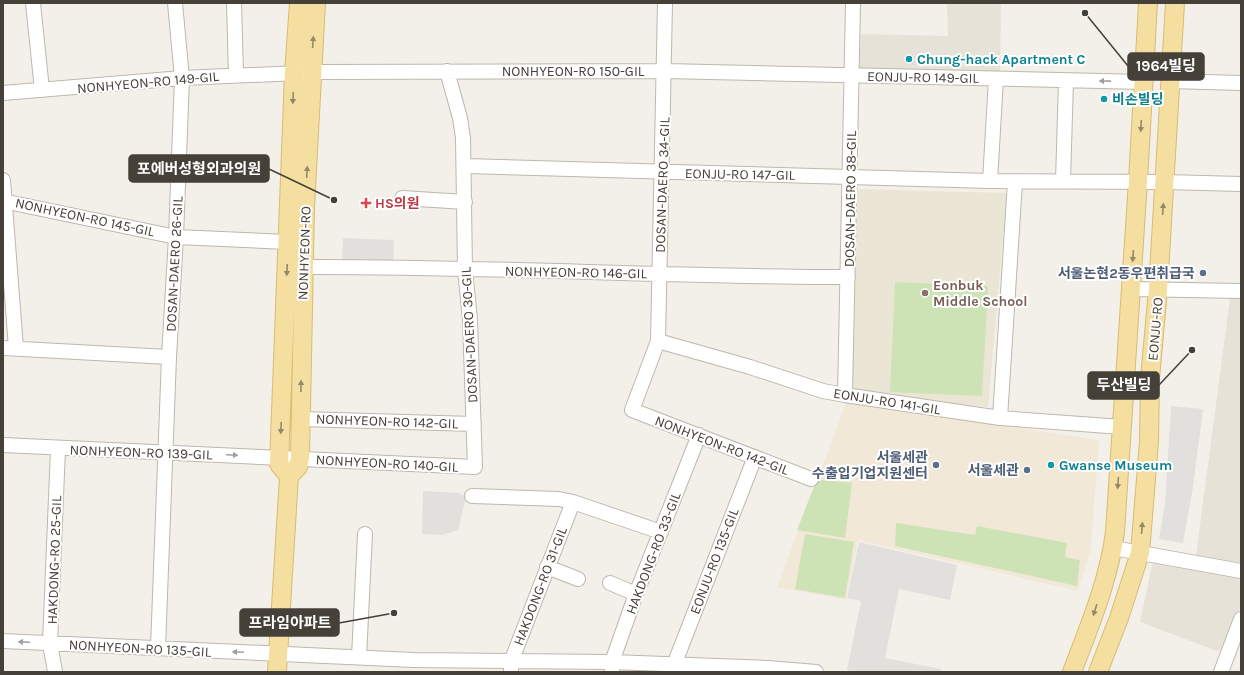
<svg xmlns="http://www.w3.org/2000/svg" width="1244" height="675" viewBox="0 0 1244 675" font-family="Karla,'Noto Sans KR',sans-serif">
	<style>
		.residential { fill: #e6e2d8 }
		.commercial { fill: #f2e8d7 }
		.education { fill: #eae5d5 }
		.green { fill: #cde3b6 }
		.parking { fill: #e2e0dd }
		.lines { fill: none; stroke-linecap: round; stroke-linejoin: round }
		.minor-casing { stroke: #bdb8ad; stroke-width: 16 }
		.major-casing { stroke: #d8bc72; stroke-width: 20 }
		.minor { stroke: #fff; stroke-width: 14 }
		.major { stroke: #f4dfa1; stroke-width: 18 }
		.oneway { fill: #948867 }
		.oneway2 { fill: #a2a09c }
		.culture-dot { fill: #0f9aa8; stroke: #fff; stroke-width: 1.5 }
		.health-dot { fill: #e0444e; stroke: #fff; stroke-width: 1.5 }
		.service-dot { fill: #5c6f8a; stroke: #fff; stroke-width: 1.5 }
		.education-dot { fill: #8d6e63; stroke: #fff; stroke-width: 1.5 }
		.labels { text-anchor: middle; stroke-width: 4; stroke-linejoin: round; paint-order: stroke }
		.culture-label { font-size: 14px; font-weight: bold; fill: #0d838f; stroke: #fff; text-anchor: start }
		.street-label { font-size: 14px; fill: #464138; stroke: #fff }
		.health-label { font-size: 14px; font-weight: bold; fill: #be3a42; stroke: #fff; text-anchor: start }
		.service-label { font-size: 14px; font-weight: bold; fill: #4e5e75; stroke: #fff; text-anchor: end }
		.education-label { font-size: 14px; font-weight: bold; fill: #785e54; stroke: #fff; text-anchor: start }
		.leader { fill: none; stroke: #464138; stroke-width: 1.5 }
		.callout-dot { fill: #464138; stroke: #fff; stroke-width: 1.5 }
		.callout { fill: #464138; stroke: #464138; stroke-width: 1.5 }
		.callout-label { font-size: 15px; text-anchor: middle; font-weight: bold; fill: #fff }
	</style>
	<rect width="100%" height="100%" fill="#f3f0e9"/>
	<path class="residential" d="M947,3h54l-1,70 -141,-1 2,-38 87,2z
		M1230,298h11v266l-45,-8z
		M1153,561l88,15v29l-15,42 -9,4 -77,-29z"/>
	<path class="commercial" d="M846,403l253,37 -8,108 -13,43 -220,-51 -12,60 -69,-13z"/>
	<path class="education" d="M856,189l151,4 -19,214 -140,-14z"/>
	<path class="green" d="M895,282l93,4 -6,110 -92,-4z
		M817,479l35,4 -7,55 -48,-8z
		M896,523l79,12 2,-9 90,17 -2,14 15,3 -3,26 -182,-40z
		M805,534l49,8 -9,56 -50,-9z"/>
	<path class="parking" d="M343,238l51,2 -1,25 -51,-3z
		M1171,406l32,3 -10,78 -10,56 -24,-4 6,-36z
		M423,491l36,2 6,3 1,2 -8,32 -16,5 -20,-1z
		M859,542l98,23 -7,35 -51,-11 -14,69 56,11v3h-87l-7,-2 14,-69 -14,-3z"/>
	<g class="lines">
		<defs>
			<path id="minor" d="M33,3l9,87
				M234,3l2,72
				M665,3l-7,338 -26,69 179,69
				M1171,81l70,2
				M3,93l179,-15 140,-6 343,-1 479,11
				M465,166l525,15 175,1 76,2
				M3,180l13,168
				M990,181l6,-102
				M1063,181l3,-100
				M402,198l63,4
				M3,201l173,36 112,5
				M303,267c182,-1 364,10 545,10
				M1131,289l110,2
				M658,341l92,26 73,24 22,4 155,23 122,9
				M3,348l166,9
				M845,395l8,-392
				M1000,418l15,-236
				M300,419l174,5
				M3,445l472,22 -5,-147 -5,-51 -2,-131 -3,-20 -13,-47
				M472,496l87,3 14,3 88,30
				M1113,548l128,23
				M547,567l31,12
				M610,583l26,11
				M3,641l410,19 199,2 156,6 48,4
				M158,648l11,-291 7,-120 6,-159 -7,-75
				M359,657l6,-123
				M674,665l81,-208
				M612,671v-9l24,-68 63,-159
				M55,672l-5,-29 8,-194
				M511,672v-10l62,-160
				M1221,672l20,-53"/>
			<path id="major" d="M289,476l-10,-12 15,-391 5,-70
				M277,672l12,-196 9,-9 2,-9 5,-251 11,-204
				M1072,672c17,-45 37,-92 43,-140l23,-351 10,-178
				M1098,672l21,-54 21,-65 9,-111 1,-64 8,-88 17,-287"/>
		</defs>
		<use href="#minor" class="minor-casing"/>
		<use href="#major" class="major-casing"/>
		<use href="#minor" class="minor"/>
		<use href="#major" class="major"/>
	</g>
	<defs><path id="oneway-solid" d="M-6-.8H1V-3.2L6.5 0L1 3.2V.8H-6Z"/></defs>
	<g class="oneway">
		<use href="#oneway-solid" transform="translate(313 42) rotate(-86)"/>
		<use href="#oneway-solid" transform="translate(293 98) rotate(92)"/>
		<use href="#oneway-solid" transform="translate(1141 126) rotate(93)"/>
		<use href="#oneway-solid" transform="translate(307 172) rotate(-87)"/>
		<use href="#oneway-solid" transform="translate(1163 209) rotate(-86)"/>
		<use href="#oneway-solid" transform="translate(1133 256) rotate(94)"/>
		<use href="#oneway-solid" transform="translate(287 270) rotate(92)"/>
		<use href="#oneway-solid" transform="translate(301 386) rotate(-89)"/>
		<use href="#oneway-solid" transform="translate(281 428) rotate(92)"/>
		<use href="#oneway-solid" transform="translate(1118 483) rotate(94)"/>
		<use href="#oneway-solid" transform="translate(1142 528) rotate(-85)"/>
		<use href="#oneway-solid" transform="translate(1095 610) rotate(108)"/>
	</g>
	<g class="oneway2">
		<use href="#oneway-solid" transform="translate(1105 81) rotate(-179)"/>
		<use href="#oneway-solid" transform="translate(232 455) rotate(2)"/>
		<use href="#oneway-solid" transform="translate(24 642) rotate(-177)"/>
		<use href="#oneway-solid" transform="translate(238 652) rotate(-177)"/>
	</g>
	<g class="culture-dot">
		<circle cx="909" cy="59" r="4"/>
		<circle cx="1104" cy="99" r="4"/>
		<circle cx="1051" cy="465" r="4"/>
	</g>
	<path class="health-dot" d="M364 197h4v4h4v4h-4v4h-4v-4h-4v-4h4z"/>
	<g class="service-dot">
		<circle cx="1203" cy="273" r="4"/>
		<circle cx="936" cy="465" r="4"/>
		<circle cx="1027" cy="470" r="4"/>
	</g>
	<circle class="education-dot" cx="925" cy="293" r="4"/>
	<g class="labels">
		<g class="culture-label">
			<text x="917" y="64">Chung-hack Apartment C</text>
			<text x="1112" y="104">비손빌딩</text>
			<text x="1059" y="470">Gwanse Museum</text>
		</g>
		<g class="street-label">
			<text x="573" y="76">NONHYEON-RO 150-GIL</text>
			<text transform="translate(923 77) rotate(1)" y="5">EONJU-RO 149-GIL</text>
			<text transform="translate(148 82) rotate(-5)" y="5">NONHYEON-RO 149-GIL</text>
			<text transform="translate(740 174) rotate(1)" y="5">EONJU-RO 147-GIL</text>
			<text transform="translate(662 185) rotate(-88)" y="5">DOSAN-DAERO 34-GIL</text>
			<text transform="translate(850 199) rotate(-89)" y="5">DOSAN-DAERO 38-GIL</text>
			<text transform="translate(85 217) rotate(12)" y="5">NONHYEON-RO 145-GIL</text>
			<text transform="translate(304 253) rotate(-88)" y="5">NONHYEON-RO</text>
			<text transform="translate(174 264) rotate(-87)" y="5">DOSAN-DAERO 26-GIL</text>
			<text transform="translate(576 272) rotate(1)" y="5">NONHYEON-RO 146-GIL</text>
			<text transform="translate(1155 329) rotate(-85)" y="5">EONJU-RO</text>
			<text transform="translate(469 335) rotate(-93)" y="5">DOSAN-DAERO 30-GIL</text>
			<text transform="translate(887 401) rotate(9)" y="5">EONJU-RO 141-GIL</text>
			<text transform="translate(387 421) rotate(2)" y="5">NONHYEON-RO 142-GIL</text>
			<text transform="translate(722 445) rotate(21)" y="5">NONHYEON-RO 142-GIL</text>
			<text transform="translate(141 452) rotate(2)" y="5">NONHYEON-RO 139-GIL</text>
			<text transform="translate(387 463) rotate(3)" y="5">NONHYEON-RO 140-GIL</text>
			<text transform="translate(653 553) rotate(-69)" y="5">HAKDONG-RO 33-GIL</text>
			<text transform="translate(54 560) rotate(-88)" y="5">HAKDONG-RO 25-GIL</text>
			<text transform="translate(714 561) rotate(-69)" y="5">EONJU-RO 135-GIL</text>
			<text transform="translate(540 586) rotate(-69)" y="5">HAKDONG-RO 31-GIL</text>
			<text transform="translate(140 648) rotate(3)" y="5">NONHYEON-RO 135-GIL</text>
		</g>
		<g class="health-label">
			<text x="375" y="208">HS의원</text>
		</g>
		<g class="service-label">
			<text x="1195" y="278">서울논현2동우편취급국</text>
			<text x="928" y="462">서울세관<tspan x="928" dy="16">수출입기업지원센터</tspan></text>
			<text x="1019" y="475">서울세관</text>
		</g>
		<g class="education-label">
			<text x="933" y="290">Eonbuk<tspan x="933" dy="16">Middle School</tspan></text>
		</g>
	</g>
	<path class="leader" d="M1085 13L1128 66M334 200L269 169M1192 350L1159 385M394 613L339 623"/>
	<g class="callout-dot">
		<circle cx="1085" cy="13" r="4"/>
		<circle cx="334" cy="200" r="4"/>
		<circle cx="1192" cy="350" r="4"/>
		<circle cx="394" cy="613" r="4"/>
	</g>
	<g class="callout">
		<rect x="1128" y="53" width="76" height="27" rx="4"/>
		<rect x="129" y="155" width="140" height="27" rx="4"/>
		<rect x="1088" y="372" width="71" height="27" rx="4"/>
		<rect x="240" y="609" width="99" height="27" rx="4"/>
	</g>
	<g class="callout-label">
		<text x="1166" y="71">1964빌딩</text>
		<text x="199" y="174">포에버성형외과의원</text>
		<text x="1124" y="390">두산빌딩</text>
		<text x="290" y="628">프라임아파트</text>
	</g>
	<rect width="1244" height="675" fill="none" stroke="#464138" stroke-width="8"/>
</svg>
